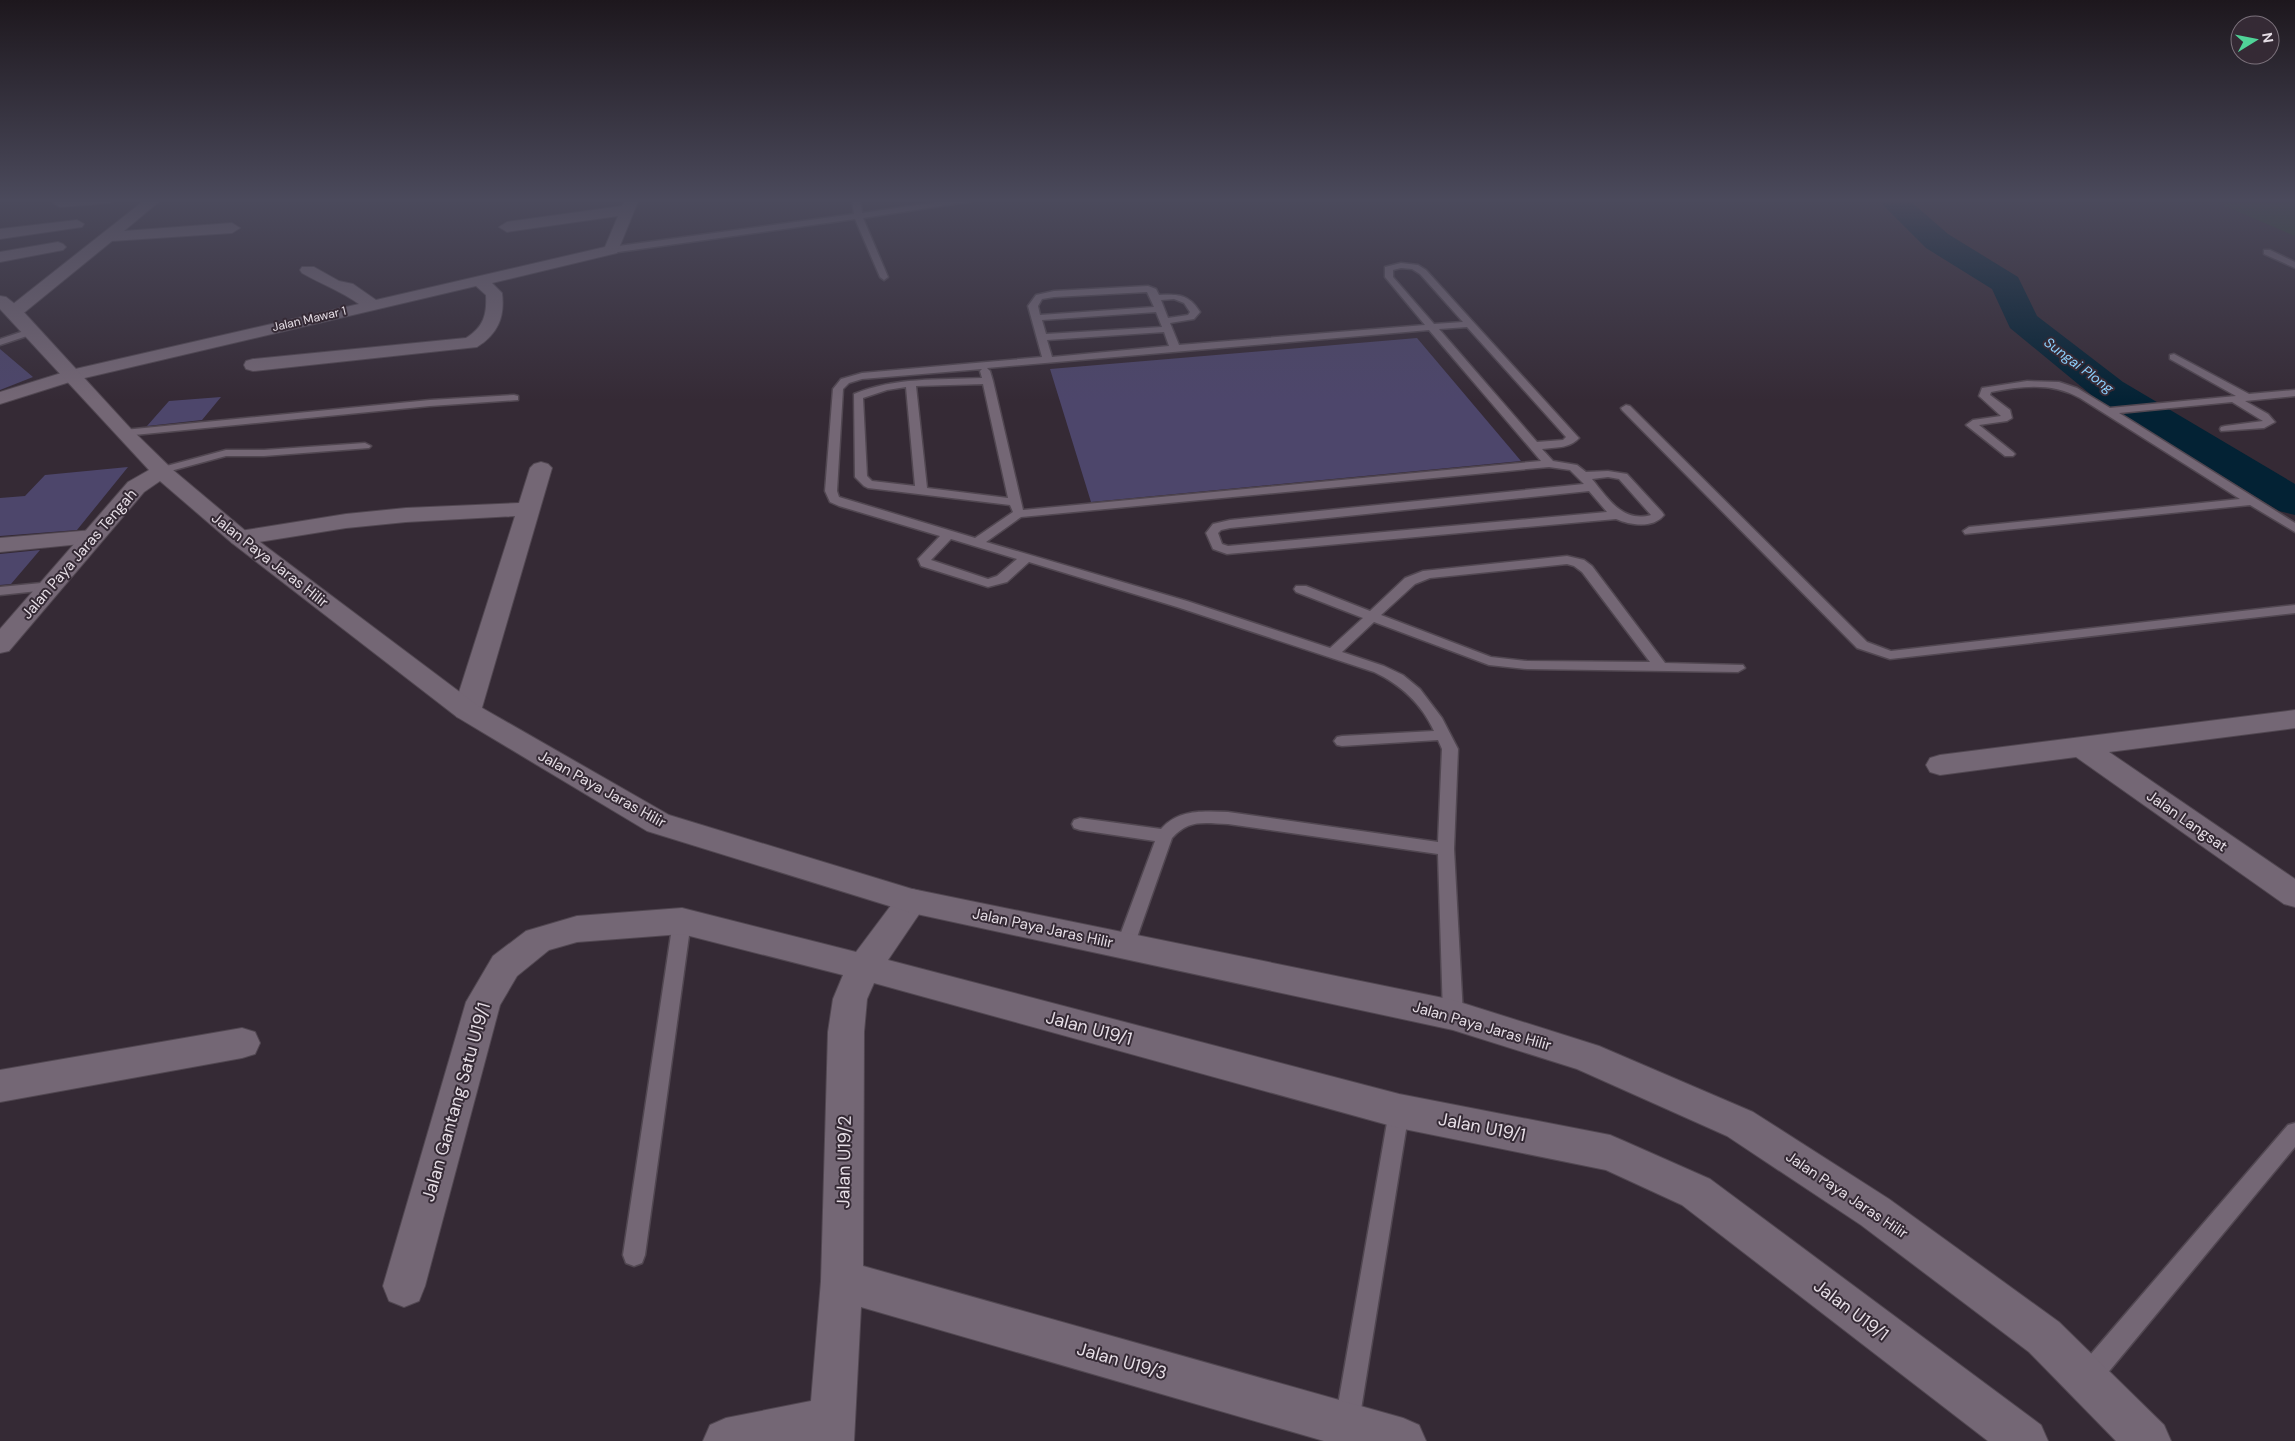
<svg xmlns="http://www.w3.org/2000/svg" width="2295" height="1441" viewBox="0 0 2295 1441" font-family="'DM Sans',sans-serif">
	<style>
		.green { fill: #284027 }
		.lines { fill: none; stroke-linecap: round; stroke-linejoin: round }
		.river { fill: #032234; fill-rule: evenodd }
		.building { fill: #4d466b }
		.service-casing { stroke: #514751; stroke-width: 3 }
		.minor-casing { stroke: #514751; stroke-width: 2 }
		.tertiary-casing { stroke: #514751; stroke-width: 2 }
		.service { fill: #746775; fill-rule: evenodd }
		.minor { fill: #746775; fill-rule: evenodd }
		.tertiary { fill: #746775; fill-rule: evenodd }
		.labels { text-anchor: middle; stroke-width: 4; stroke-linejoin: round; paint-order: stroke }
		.far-street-label { font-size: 12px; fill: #e6dee6; stroke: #352a35 }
		.far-water-label { font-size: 14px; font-style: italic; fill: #8ccefb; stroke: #352a35 }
		.street-label { font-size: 15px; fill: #e6dee6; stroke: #352a35 }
		.near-street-label { font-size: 18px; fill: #e6dee6; stroke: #352a35 }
	</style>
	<rect width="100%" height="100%" fill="#352a35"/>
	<path class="green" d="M2295,202v34l-75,-32z"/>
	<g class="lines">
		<path class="river" d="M1877,199h31l40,35 70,43 19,39 86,66 172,102v31l-16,-4 -184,-113 -85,-70 -18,-39 -66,-41z"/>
	</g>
	<path class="building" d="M1417,338l104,123 -430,41 -41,-133z
		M0,349l33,28 -33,13z
		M221,397l-19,23 -55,6 22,-25z
		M128,467l-51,63 -77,6v-38l25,-2 20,-21z
		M40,550l-29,34 -11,1v-31z"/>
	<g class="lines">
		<defs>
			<path id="service" d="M852,199h8l2,14 96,-14h19l-4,2 -110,17 25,59 -4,3 -4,-3 -25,-58 -244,34 -4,-3 4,-3 243,-33z
				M2264,250h6l25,12v6l-31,-14z
				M1401,263l17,2 8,5 151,166 2,2c-10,11 -24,9 -37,11l11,12 24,4 9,7 22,-1 19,3 35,38 2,3c-11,14 -34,10 -48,4l-389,35 -14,-5 -7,-16 7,-9 17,-4 354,-36 -14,-14 -21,-3 -528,50 -35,25 201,59 143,47 33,-30 -67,-26 -2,-3 2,-3h10l64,25 35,-33 18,-7 144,-15 17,4 8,6 73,97 78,2 2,3 -7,4 -211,-3 -38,-4 -115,-43 -32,30 42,14 19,9 17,14 22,29 16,31 -4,100 9,166 -3,6 -7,2 -7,-2 -3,-6 -5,-161 -210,-30c-24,-1 -39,-5 -56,14l-38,108 -3,5 -6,2 -6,-2 -3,-5 39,-105 -75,-11 -6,-2 -2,-4 2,-4 6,-2 81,11c17,-20 42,-18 67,-17l210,30 4,-93 -4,-9 -96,6 -5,-1 -3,-4 3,-4 5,-1 92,-5c-13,-28 -33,-46 -60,-59l-197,-65 -148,-45 -22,20 -19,5 -67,-21 -3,-7 22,-23 -101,-30 -9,-4 -5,-11 8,-102 8,-10 21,-6 180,-16 -14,-51 8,-11 18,-4 94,-5 8,3 3,6c19,-1 30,-1 41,17l-6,7 -24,4 9,22 246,-20 -40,-48v-10zM1401,268l11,1 8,5 43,48 -29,2 -41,-47v-7zM1147,292l7,15 -114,8 -2,-9 4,-7 12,-2zM1174,299l10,4 6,9 -2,3 -20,3 -7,-18zM1156,312l6,15 -116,7 -4,-14zM1467,327l99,110 -3,3 -26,2 -98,-113zM1429,330l112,131 -518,49 -30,-129 -3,-10 -3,-3zM1164,332l5,14 -117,11 -5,-17zM982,369l-2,2 2,7c-44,2 -87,-1 -128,16l1,83 9,9 4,2 142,17 3,7 -38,26 -136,-41 -2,-6 6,-102 6,-6 13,-4zM983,384l25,114 -81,-10 -11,-102zM906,387l9,99 -43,-5 -5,-5 -4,-78 24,-8zM1608,477l11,2 32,36c-29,8 -44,-18 -59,-36zM1589,491l18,21 -379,34 -6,-2 -4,-11 3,-3 9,-2zM951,539l66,20 -20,17 -9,3 -57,-19zM1567,564l7,2 8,6 68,90 -123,-1 -36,-4 -110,-42 34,-31 15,-6z
				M30,329l3,1v4l-33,11v-6z
				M2174,354l75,40 46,-4v6l-50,5 23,13 7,8 -11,6 -43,3 -1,-2 1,-2 4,-1 38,-5 -31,-19 -113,11 176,110v9l-45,-27 -285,29 -2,-3 6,-4 271,-28 -160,-101c-28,-16 -59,-12 -89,-6l-1,3 20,15 2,8 -5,3 -28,4 34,27 2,2 -2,2h-8l-39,-31 7,-5 28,-4 -22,-20 3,-8 45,-7 32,1 18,6 33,20 126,-12 -66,-37v-4z
				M514,395l4,1v4l-88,6 -306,30 -6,-3 6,-3 306,-30z
				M1626,405l4,1 237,236 24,9 404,-46v8l-405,46 -33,-11 -235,-238 -1,-2z
				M365,443l6,3 -2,2 -105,8h-38l-63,17 -6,-3 2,-2 67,-18h38z
				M52,582l5,1 2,3 -2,3 -57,6v-8z
				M682,914l6,2 3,5 -46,334 -3,8 -8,3 -8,-3 -3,-8 50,-334 3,-5z
				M1399,1102l7,3 3,6 -50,311 -3,9 -9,3 -9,-3 -3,-9 54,-311 3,-6z
				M2295,1123v24l-199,240 -9,3 -9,-3 -3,-9 3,-9 210,-244z"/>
			<path id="minor" d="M59,199h58l-7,4 -50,4 -7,-4z
				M146,199h16l-38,32 108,-8 8,5 -8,5 -120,8 -92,75h-12l-3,-4 3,-4z
				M625,199h14l-22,54 -125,30 10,10c3,24 -4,41 -25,54l-224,24 -7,-2 -2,-4 2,-4 7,-2 213,-21c18,-11 21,-24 20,-43l-10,-9 -400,94 -76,24v-12l71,-22 288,-66c-18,-13 -38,-20 -57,-31l-2,-3 2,-3h12l25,14 14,3 23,16 229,-53 13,-31 -111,16 -8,-5 8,-5 115,-16z
				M77,220l7,4 -2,3 -82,12v-10z
				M58,242l5,2 3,3 -3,3 -63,12v-10z
				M541,462l7,2 4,4 -71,243 -4,6 -10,3 -10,-3 -4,-6 62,-195 -109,6 -60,6 -106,17 -8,-2 -3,-5 3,-5 8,-2 106,-17 60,-6 113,-5 11,-35 4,-4z
				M93,530l8,2 3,5 -3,5 -101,10v-14z
				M2295,710v18l-186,24 186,127v28l-11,-3 -208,-147 -136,18 -10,-3 -4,-7 4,-7 10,-3z
				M912,889l11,3 5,9 -40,59 511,134 211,41 14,6 86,38 331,246 7,16h-60l-306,-236 -76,-35 -207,-42 -525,-145 -7,16 -3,33 -1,234 540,152 16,7 7,16h-102l-463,-134 -7,134h-151l7,-16 16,-7 85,-17 10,-120 7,-249 5,-33 10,-24 -161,-41 -105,8 -28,8 -32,26 -17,29 -75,281 -6,15 -15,6 -15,-6 -6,-15 83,-284 27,-46 33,-25 51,-15 105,-8 174,44 45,-60z
				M242,1028l13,4 5,11 -5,11 -13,4 -242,44v-32z"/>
			<path id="tertiary" d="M0,296l6,1 14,11 111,121 42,41 75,63 229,172 192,110 243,74 541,111 146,46 154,66 136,87 170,123 105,103 7,16h-55l-87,-89 -168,-127 -134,-89 -150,-67 -124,-39 -541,-117 -265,-82 -190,-114 -225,-174 -72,-62 -16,11 -135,159 -9,2v-24l128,-147 21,-12 -149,-161z"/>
		</defs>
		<use href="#service" class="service-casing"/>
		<use href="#minor" class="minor-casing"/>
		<use href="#tertiary" class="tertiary-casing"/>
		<use href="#service" class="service"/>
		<use href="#minor" class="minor"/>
		<use href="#tertiary" class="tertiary"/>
	</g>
	<linearGradient id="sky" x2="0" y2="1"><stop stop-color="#1d171d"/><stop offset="0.5" stop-color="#4b4a5c"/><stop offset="1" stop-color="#4b4a5c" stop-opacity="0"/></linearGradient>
	<rect width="2295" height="401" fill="url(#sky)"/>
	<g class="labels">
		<g class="far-street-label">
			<text transform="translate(309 319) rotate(-13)" y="4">Jalan Mawar 1</text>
		</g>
		<g class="far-water-label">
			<text transform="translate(2079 365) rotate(37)" y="5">Sungai Plong</text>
		</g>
		<g class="street-label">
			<text transform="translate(79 554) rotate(-49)" y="5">Jalan Paya Jaras Tengah</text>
			<text transform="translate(270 560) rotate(38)" y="5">Jalan Paya Jaras Hilir</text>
			<text transform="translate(602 789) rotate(29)" y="5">Jalan Paya Jaras Hilir</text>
			<text transform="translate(2187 821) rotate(35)" y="5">Jalan Langsat</text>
			<text transform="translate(1043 928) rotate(12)" y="5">Jalan Paya Jaras Hilir</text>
			<text transform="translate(1482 1026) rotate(16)" y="5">Jalan Paya Jaras Hilir</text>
			<text transform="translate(1847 1195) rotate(34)" y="5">Jalan Paya Jaras Hilir</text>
		</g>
		<g class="near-street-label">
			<text transform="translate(1089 1028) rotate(15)" y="6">Jalan U19/1</text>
			<text transform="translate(456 1102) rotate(-74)" y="6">Jalan Gantang Satu U19/1</text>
			<text transform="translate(1482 1127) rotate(11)" y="6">Jalan U19/1</text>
			<text transform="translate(844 1162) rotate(-89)" y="6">Jalan U19/2</text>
			<text transform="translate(1851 1310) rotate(37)" y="6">Jalan U19/1</text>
			<text transform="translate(1122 1361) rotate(16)" y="6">Jalan U19/3</text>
		</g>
	</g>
	<g transform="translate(2255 40) rotate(80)"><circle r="24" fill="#352a35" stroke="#7c727c"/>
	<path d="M0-4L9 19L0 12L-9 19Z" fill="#50d398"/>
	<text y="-8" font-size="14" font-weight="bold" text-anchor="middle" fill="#e6dee6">N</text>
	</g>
</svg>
